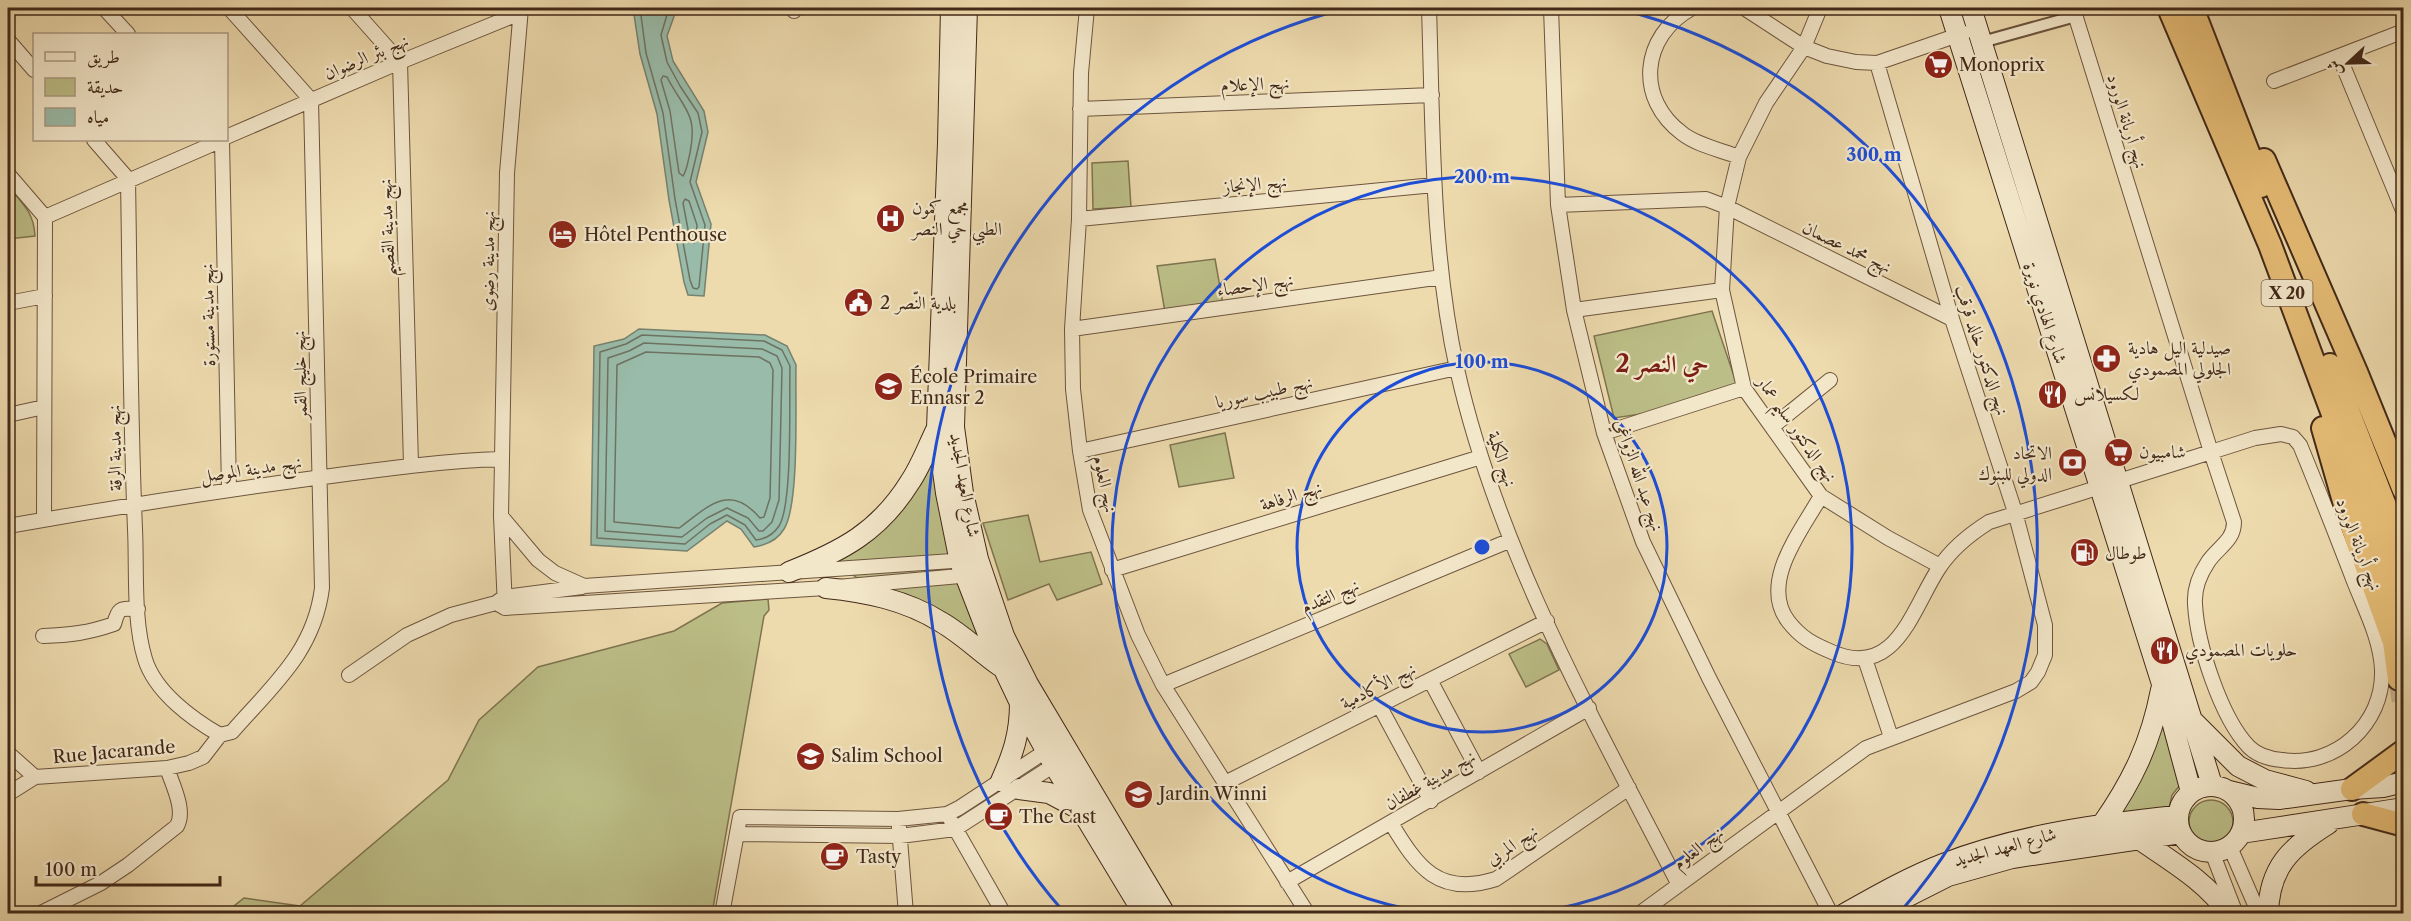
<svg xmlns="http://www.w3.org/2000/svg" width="2411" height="921" viewBox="0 0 2411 921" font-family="'Libre Caslon Text',Amiri,serif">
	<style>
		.green { fill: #bcbe87; stroke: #7f7450; stroke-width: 1.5 }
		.water { fill: #99bba9; stroke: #76816f; stroke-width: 1.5 }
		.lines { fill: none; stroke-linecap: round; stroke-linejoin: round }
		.shore { stroke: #6e7261; stroke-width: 1.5 }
		.trunk-tunnel { stroke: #cbb78f; stroke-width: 22; stroke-dasharray: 22 11; stroke-linecap: butt }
		.pedestrian-casing { stroke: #6d553e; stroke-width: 14 }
		.minor-casing { stroke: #6d553e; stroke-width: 16 }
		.secondary-casing { stroke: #422919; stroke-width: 22 }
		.trunk-casing { stroke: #422919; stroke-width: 26 }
		.pedestrian { stroke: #f3e7ca; stroke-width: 10 }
		.minor { stroke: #f3e7ca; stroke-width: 14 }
		.secondary { stroke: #f3e7ca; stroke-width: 20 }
		.trunk { stroke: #e6bd76; stroke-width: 22 }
		.ring { fill: none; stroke: #1d4ed8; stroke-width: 3 }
		.labels { text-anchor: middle; stroke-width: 4.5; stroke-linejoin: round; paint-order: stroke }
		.shield { fill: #f3e7ca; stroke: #77624e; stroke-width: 1.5 }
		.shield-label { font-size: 16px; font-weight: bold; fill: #422919 }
		.street-label { font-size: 18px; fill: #422919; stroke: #f3e7ca }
		.poi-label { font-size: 18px; fill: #422919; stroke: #f3e7ca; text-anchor: start }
		.district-label { font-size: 24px; font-weight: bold; fill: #7a1f14; stroke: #f3e7ca }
		.centre { fill: #1d4ed8; stroke: #f3e7ca; stroke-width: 3 }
		.ring-label { font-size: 18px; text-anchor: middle; font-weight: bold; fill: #1d4ed8; stroke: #f3e7ca; stroke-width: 4.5; stroke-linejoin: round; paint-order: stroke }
	</style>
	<rect width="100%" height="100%" fill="#eddaad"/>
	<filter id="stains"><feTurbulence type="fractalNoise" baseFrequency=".00333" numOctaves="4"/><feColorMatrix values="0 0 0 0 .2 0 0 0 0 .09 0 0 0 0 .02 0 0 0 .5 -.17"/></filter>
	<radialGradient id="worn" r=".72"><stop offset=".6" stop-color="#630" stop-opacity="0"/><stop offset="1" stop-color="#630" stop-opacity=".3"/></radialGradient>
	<path class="green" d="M1128,161l3,46 -38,2 -1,-46z
		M8,186c14,17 26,26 27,50l-27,3z
		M1215,259l8,45 -58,8 -8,-46z
		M1712,311l25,74 -82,27 -41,6 -20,-82z
		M1225,433l9,45 -55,9 -9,-42z
		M933,449l56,202 -115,-61 -42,-30z
		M1028,515l12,47 51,-10 11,32 -45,16 -8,-16 -41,16 -25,-77z
		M768,599l1,11 -5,6 -51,292 -25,1 -1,5 -462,-1 19,-15 56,8 148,-126 31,-60 59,-53 136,-36 48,-28z
		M1540,639l7,5 12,26 -33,17 -17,-33z
		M2161,720l19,65 -8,10 -3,13 -49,7z
		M2189 822a22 22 0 1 1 44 0a22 22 0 1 1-44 0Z"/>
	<path class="water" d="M633,8h44l-10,28 6,25 31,50 4,21 -12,50 15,42 -7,72 -16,-1 -4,-13 -15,-82 -12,-86 -17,-60z
		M639,329l126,6 22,11 9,19c-1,34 4,139 -12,164 -7,12 -18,16 -30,18l-13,-18 -14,-8 -40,30 -96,-6 3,-199 30,-7z"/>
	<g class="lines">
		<path class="shore" d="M640,8l6,45 17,60 12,86 15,81 3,8 4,1 2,-2 6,-62 -15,-43 12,-50 -4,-19 -18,-27 -13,-24 -6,-27 8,-27
			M663,76l4,1c17,33 31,36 23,76 -2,8 -3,17 -7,23l-4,-3 -9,-62 -9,-31z
			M685,199l4,2 8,24 -1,15 -2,3 -4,-3 -7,-37z
			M642,335l122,6 18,9 8,16c-1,32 3,138 -11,160 -6,9 -14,13 -23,14l-11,-15 -18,-10 -17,9 -25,20 -88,-6 3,-186 26,-8z
			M644,343l118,6 15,7 5,12 -3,132 -7,22 -9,9h-4l-11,-13 -21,-10 -20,10 -25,19 -77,-6 3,-173 21,-7z
			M646,352l113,5 11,6 3,7 -3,128 -6,19 -4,1c-31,-36 -52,-11 -81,10l-65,-6 3,-157z"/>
		<path class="trunk-tunnel" d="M2399,679l5,29"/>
		<defs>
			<path id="pedestrian" d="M1982,42l94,-26"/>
			<path id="minor" d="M104,8l24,26
				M352,8l48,54 11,403
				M794,8v3
				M1087,8l-6,65 -2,146 -7,110 1,60 7,62 10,59 48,125 25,50 145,229
				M1429,8c4,120 2,243 28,361 41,183 137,351 222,516
				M1551,8l7,197 16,105 30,123 39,109 66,136 122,236
				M1692,8c-51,28 -57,91 -9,126 14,11 38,16 56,23
				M1744,8l60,39 23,9 29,6 21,1 87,-30
				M1820,8l-16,39 -38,56 -27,54 -12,50 -5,83 22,98 77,108 67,42 52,28
				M8,40l26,30
				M2339,56l65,157
				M2274,81l130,-50
				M1080,109l352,-14
				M226,137l174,-75 120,-49
				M94,140l34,39c2,117 2,233 7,350 2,41 -2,91 10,130 10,33 47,60 75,76
				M222,140l7,349
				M8,174l37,43 -1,302
				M1558,205l148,-6 21,8 225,112
				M45,217l177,-77
				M1079,219l355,-34
				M8,303l37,-7
				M1574,310l148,-20
				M1072,329l370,-52
				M2404,357v7
				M8,415l36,-8
				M1772,427l58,-47
				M1604,433l140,-45
				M2281,434l12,3 7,8c19,46 37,92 55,139 11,27 26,57 27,86 2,54 -47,98 -100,90 -12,-1 -24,-4 -33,-13 -28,-29 -52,-103 -54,-143 -1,-15 5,-30 13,-42 10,-15 26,-21 26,-40l-23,-70 44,-14z
				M1080,451l377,-83
				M1821,496c-19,34 -62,86 -33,125 13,17 25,23 44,31 64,28 80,-43 107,-84 13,-20 31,-34 50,-46l222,-70 -138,-444
				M501,516l37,44 17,13 29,13 383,-26
				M8,526c102,-18 204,-34 307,-48 62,-8 124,-17 186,-19
				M1112,570l369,-113
				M498,604l7,4 321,-20 145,-13
				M505,608l-4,-92 6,-343 14,-165
				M43,636c27,-1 45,-3 71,-12 5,-18 7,-15 24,-15
				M1865,659l26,78
				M349,675l58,-40 44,-20 45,-12 8,-6 78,-10
				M1430,680l49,92
				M1163,685l348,-145
				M1379,705l52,96
				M220,735l12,-3c40,-46 82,-80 90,-144l-11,-488 -82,-92
				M8,753l27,24
				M1227,782l320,-161
				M8,794l27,-17 132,-9 22,-5 14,-6 17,-22
				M951,821l53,93
				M1391,823c27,45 48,74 105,56l133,-91
				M899,827l7,87
				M737,834l163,2 55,-7 107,-69
				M2230,847l29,67
				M2212,852l24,62
				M1287,882l302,-174
				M39,914l62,-31 27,-18 49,-39c9,-16 -5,-42 -10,-58
				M722,914l18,-97 158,2 49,-5 12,-6 93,-61
				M1639,914l227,-166 150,-57 15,-9 7,-10 7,-17v-30l-30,-113 -63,-193 -75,-256"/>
			<path id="secondary" d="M951,8l-3,135 -11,285 9,65 14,69 31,80 29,61 34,62 90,149
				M967,8l-13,419 9,66 15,66 26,77 24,48 137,230
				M1949,8l213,676 29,108
				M1971,8l241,777
				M789,572c53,-21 90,-40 121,-90 11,-16 18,-36 27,-54
				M826,588c40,4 80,12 115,34 21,12 39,30 59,44
				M2192,720l46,46 27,14 41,11
				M1001,781c12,-27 19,-47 19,-78
				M2178 819a33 33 0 1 1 66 0a33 33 0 1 1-66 0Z
				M1019,789l30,4 32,17
				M2229,791l29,7 21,1 73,-10 31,-2 21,-5
				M2103,823c30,-43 48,-81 58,-133
				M2241,833l163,-25
				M2139,839c33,23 67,42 90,75
				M1844,914c32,-18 65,-37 99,-50 75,-29 155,-40 234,-48
				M1873,914l75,-38 64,-18 169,-25
				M2268,914c1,-47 23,-67 60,-90"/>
			<path id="trunk" d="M2169,8l101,237 134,360
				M2192,8l69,178
				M2264,160l92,212 48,118
				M2330,365l74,189
				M2323,428l25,87 46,127 5,37
				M2383,588l21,53
				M2352,789l52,-38
				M2363,814l41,11"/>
		</defs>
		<use href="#pedestrian" class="pedestrian-casing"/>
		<use href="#minor" class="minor-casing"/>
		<use href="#secondary" class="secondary-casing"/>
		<use href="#trunk" class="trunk-casing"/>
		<use href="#pedestrian" class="pedestrian"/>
		<use href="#minor" class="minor"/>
		<use href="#secondary" class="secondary"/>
		<use href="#trunk" class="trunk"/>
	</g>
	<g class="ring">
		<circle cx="1482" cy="547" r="185"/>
		<path d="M1431 913A370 370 0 1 1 1533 913"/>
		<path d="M1063 911A555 555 0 0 1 1348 8M1616 8A555 555 0 0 1 1901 911"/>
	</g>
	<defs>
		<symbol id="supermarket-disc" viewBox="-11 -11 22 22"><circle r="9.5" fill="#8f2418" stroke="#f3e7ca"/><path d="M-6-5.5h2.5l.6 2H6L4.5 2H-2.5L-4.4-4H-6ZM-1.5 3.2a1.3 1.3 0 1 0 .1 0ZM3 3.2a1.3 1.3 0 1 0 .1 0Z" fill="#fff"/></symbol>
		<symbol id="hospital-disc" viewBox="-11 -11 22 22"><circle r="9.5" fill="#8f2418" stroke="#f3e7ca"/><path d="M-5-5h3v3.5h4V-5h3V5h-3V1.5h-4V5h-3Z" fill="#fff"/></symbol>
		<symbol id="hotel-disc" viewBox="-11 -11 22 22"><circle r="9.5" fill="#8f2418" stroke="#f3e7ca"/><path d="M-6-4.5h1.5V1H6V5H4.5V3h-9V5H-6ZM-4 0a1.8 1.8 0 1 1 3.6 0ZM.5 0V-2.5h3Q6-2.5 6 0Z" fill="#fff"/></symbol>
		<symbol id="civic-disc" viewBox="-11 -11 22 22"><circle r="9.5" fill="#8f2418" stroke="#f3e7ca"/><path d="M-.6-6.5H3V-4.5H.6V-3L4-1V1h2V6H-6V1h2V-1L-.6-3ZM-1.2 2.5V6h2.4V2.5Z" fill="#fff"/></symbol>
		<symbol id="pharmacy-disc" viewBox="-11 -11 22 22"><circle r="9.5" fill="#8f2418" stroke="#f3e7ca"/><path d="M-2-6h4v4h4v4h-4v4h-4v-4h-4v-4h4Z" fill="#fff"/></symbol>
		<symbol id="school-disc" viewBox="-11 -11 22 22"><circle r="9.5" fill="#8f2418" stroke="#f3e7ca"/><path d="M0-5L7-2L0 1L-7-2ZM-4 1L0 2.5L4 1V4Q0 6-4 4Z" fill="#fff"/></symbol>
		<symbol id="restaurant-disc" viewBox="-11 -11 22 22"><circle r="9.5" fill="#8f2418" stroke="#f3e7ca"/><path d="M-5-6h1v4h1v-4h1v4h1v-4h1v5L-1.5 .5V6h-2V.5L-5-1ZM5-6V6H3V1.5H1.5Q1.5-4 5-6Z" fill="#fff"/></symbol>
		<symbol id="bank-disc" viewBox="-11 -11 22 22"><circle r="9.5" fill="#8f2418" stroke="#f3e7ca"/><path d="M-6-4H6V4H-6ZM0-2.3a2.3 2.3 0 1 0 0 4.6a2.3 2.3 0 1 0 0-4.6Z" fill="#fff"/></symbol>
		<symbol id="fuel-disc" viewBox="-11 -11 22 22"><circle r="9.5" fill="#8f2418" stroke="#f3e7ca"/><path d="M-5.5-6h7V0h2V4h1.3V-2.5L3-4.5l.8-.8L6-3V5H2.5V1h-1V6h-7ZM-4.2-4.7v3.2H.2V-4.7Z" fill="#fff"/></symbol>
		<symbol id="cafe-disc" viewBox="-11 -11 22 22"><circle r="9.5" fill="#8f2418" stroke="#f3e7ca"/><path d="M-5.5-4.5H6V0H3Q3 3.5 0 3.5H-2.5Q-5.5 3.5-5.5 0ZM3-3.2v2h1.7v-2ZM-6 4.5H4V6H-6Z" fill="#fff"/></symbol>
	</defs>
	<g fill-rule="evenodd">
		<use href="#supermarket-disc" x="1922" y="48" width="33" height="33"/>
		<use href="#hospital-disc" x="874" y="202" width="33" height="33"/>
		<use href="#hotel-disc" x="546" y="218" width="33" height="33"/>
		<use href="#civic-disc" x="842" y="286" width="33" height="33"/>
		<use href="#pharmacy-disc" x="2090" y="342" width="33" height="33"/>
		<use href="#school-disc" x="872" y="370" width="33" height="33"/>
		<use href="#restaurant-disc" x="2036" y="378" width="33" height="33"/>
		<use href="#supermarket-disc" x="2102" y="436" width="33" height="33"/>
		<use href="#bank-disc" x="2056" y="446" width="33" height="33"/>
		<use href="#fuel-disc" x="2068" y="536" width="33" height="33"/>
		<use href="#restaurant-disc" x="2148" y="634" width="33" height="33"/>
		<use href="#school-disc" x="794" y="740" width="33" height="33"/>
		<use href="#school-disc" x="1122" y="778" width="33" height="33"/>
		<use href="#cafe-disc" x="982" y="800" width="33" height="33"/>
		<use href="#cafe-disc" x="818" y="840" width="33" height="33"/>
	</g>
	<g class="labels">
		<rect class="shield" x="2261.5" y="280" width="51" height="26" rx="4.5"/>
		<g class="shield-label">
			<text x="2287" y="299">X 20</text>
		</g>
		<g class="street-label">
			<text transform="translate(366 57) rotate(-23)" y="6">نهج بئر الرضوان</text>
			<text transform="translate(1255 84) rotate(-2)" y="6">نهج الإعلام</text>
			<text transform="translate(2127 121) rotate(73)" y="6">نهج أريانة الورود</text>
			<text transform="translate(1255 184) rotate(-5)" y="6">نهج الإنجاز</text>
			<text transform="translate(387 228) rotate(-92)" y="6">نهج مدينة القصيم</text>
			<text transform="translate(1847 247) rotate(26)" y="6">نهج محمد عصمان</text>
			<text transform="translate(488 261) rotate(-89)" y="6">نهج مدينة رضوى</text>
			<text transform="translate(1255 285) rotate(-8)" y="6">نهج الإحصاء</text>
			<text transform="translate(2045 313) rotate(72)" y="6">شارع الهادي نويرة</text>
			<text transform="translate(208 315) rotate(-91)" y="6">نهج مدينة مستورة</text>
			<text transform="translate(1982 350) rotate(72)" y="6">نهج الدكتور خالد قرقب</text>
			<text transform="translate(300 375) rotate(-91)" y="6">نهج خليج القمر</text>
			<text transform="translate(1264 392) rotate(-12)" y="6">نهج طبيب سوريا</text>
			<text transform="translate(1797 429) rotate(55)" y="6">نهج الدكتور سليم عمار</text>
			<text transform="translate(115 448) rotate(-91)" y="6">نهج مدينة الرقة</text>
			<text transform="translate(1502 459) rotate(72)" y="6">نهج الكلية</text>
			<text transform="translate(251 469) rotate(-8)" y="6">نهج مدينة الموصل</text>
			<text transform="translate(1639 475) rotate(71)" y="6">نهج عبد الله الزواغي</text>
			<text transform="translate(1105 484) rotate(78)" y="6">نهج العلوم</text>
			<text transform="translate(965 485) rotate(80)" y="6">شارع العهد الجديد</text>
			<text transform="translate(1291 496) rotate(-17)" y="6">نهج الرفاهة</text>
			<text transform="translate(2359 544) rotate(69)" y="6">نهج أريانة الورود</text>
			<text transform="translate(1330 596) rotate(-23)" y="6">نهج التقدم</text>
			<text transform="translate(1378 686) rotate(-27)" y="6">نهج الأكادمية</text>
			<text transform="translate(114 752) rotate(-5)" y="6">Rue Jacarande</text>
			<text transform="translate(1430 780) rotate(-30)" y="6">نهج مدينة غطفان</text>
			<text transform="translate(1512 845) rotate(-33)" y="6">نهج المربي</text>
			<text transform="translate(2005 847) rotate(-15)" y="6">شارع العهد الجديد</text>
			<text transform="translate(1698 848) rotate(-37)" y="6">نهج العلوم</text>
		</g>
		<g class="poi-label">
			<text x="1959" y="71">Monoprix</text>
			<text x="912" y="214">مجمع كمون<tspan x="912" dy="21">الطبي حي النصر</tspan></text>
			<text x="584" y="241">Hôtel Penthouse</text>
			<text x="880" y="309">بلدية النّصر 2</text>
			<text x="2128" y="354">صيدلية اليل هادية<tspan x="2128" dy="21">الجلولي المصمودي</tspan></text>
			<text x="910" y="383">École Primaire<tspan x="910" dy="21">Ennasr 2</tspan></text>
			<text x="2074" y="400">لكسيلانس</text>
			<text x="2139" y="458">شامبيون</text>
			<text x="2052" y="459" text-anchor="end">الاتحاد<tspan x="2052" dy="21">الدولي للبنوك</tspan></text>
			<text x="2105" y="559">طوطال</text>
			<text x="2185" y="656">حلويات المصمودي</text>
			<text x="831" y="762">Salim School</text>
			<text x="1159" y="800">Jardin Winni</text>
			<text x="1019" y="823">The Cast</text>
			<text x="856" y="863">Tasty</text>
		</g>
		<g class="district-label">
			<text x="1662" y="372">حي النصر 2</text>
		</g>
	</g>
	<circle cx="1482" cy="547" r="9" class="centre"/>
	<g class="ring-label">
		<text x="1874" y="161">300 m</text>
		<text x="1482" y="183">200 m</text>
		<text x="1482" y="368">100 m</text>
	</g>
	<rect width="2411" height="921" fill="none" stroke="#eddaad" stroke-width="30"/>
	<rect x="9" y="9" width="2393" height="903" fill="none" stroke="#422919" stroke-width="3"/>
	<rect x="15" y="15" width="2381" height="891" fill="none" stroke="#422919" stroke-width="1.5"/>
	<rect x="33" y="33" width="195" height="108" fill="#f3e7ca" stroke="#ac9b83" stroke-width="1.5"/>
	<rect x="45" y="52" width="30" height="9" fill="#f3e7ca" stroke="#ac9b83" stroke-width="1.5"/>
	<text x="87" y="63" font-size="18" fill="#422919">طريق</text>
	<rect x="45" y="78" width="30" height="18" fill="#bcbe87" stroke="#ac9b83" stroke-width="1.5"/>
	<text x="87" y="93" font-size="18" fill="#422919">حديقة</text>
	<rect x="45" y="108" width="30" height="18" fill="#99bba9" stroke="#ac9b83" stroke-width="1.5"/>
	<text x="87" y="123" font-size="18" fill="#422919">مياه</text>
	<g transform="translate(2348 63) rotate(248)" stroke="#f3e7ca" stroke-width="4.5" paint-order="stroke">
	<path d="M0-4.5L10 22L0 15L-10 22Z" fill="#422919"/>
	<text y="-9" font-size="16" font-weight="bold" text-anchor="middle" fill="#422919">ش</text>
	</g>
	<path d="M36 876v9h184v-9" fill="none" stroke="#422919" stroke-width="3"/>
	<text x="45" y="876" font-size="18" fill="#422919" stroke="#f3e7ca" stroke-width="4.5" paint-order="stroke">100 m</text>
	<rect width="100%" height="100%" filter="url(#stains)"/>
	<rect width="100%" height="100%" fill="url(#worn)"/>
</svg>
